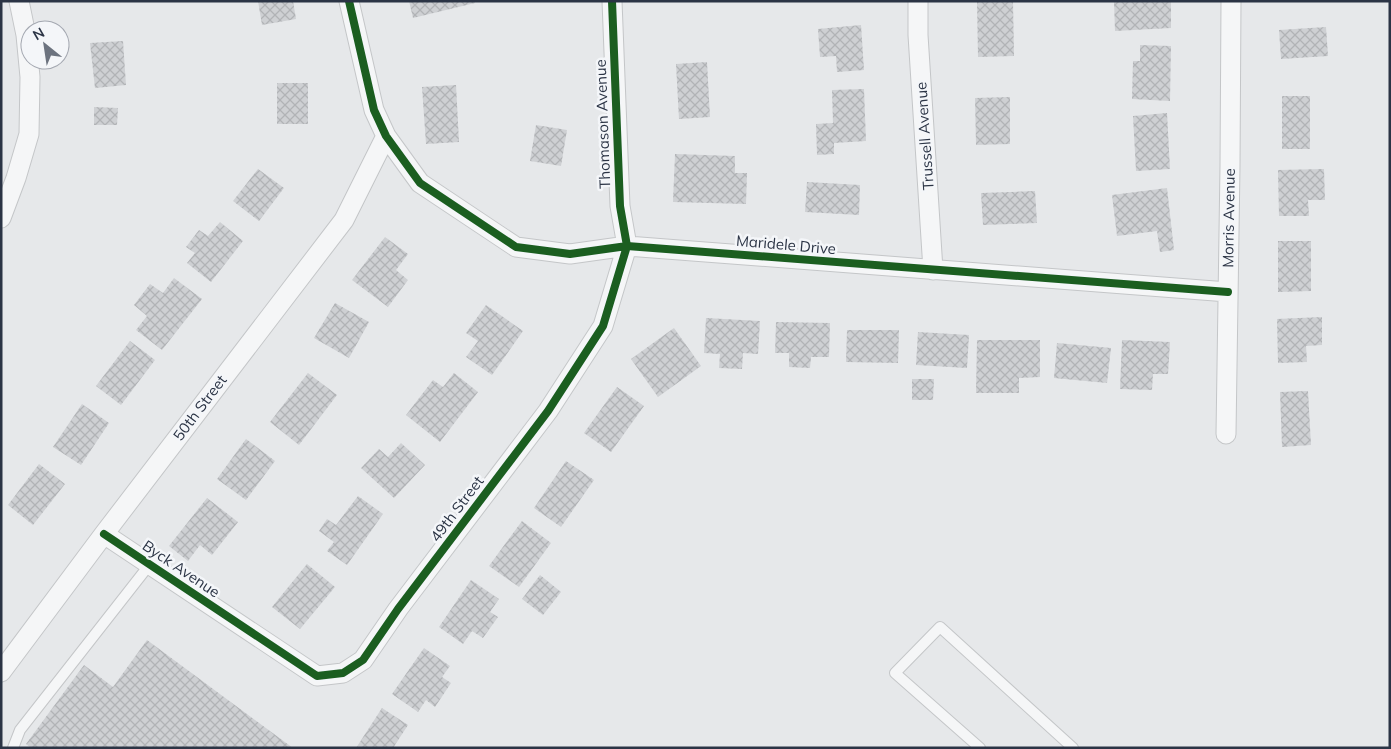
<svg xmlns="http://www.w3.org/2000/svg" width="1391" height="749" viewBox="0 0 1391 749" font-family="Mulish,sans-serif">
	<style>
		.building { fill: url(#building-cross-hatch) }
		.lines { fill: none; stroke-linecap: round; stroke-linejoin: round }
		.service-casing { stroke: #c4c6c8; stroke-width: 12 }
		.minor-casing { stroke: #c4c6c8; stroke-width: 21 }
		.service { stroke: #f5f6f7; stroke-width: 10 }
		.minor { stroke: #f5f6f7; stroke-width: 19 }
		.cycleway-casing { stroke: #f4f6f9; stroke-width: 11 }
		.cycleway { stroke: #1b5e20; stroke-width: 8 }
		.labels { text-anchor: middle; stroke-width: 5; stroke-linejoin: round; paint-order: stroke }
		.street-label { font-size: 15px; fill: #2b3445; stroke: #f4f6f9 }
	</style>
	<defs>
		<pattern id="building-cross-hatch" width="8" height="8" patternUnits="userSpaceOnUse" patternTransform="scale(1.25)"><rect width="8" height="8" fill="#ced0d3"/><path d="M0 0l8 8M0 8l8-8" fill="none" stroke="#b1b3b6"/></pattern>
	</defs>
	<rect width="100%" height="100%" fill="#e6e8ea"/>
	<path class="building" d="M258,1h35l3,18 -34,6z
		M409,1h66v2l-62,15z
		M1013,1l1,55 -36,1 -1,-55z
		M1114,1h57v27l-56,3z
		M861,25l3,45 -27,2 -1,-16 -16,1 -2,-28z
		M1326,27l2,29 -47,3 -2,-29z
		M123,41l3,44 -31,3 -5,-45z
		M1140,45l31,1 -1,55 -38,-2 1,-38h7z
		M707,62l3,55 -31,2 -3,-55z
		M277,83h31v41h-31z
		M456,85l3,57 -33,2 -4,-57z
		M864,89l2,52 -32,2v11l-17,1 -1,-31 17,-1 -1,-33z
		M1282,96h28v53h-28z
		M1010,97v47l-34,1 -1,-47z
		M94,107l24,1 -1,17h-23z
		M1167,113l3,56 -34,2 -3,-55z
		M536,125l31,5 -6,36 -31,-5z
		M675,154l60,2v17h12l-1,31 -73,-2z
		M258,169l26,19 -25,33 -26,-20z
		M1324,169l1,31h-17l1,16h-30l-1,-46z
		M807,182l53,3 -1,30 -54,-3z
		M1167,188l7,62 -14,2 -3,-21 -40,5 -5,-41z
		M1035,191l2,32 -54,2 -2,-32z
		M220,222l23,19 -32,41 -24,-19 8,-10 -9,-6 13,-17 9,6z
		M385,237l23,17 -12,16 12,10 -20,27 -36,-27z
		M1278,241h33v50l-33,1z
		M174,278l28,21 -40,51 -26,-20 11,-14 -13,-11 16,-21 13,9z
		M335,303l34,19 -20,36 -35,-20z
		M486,305l37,26 -31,44 -26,-18 12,-16 -12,-8z
		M1322,317v28l-16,1 1,16 -29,1 -1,-44z
		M706,318l54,3 -2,33 -15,-1 -1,16 -23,-1 1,-14 -16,-1z
		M776,322l54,1 -1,34h-18l-1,11 -21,-1v-14h-14z
		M674,328l27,38 -43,31 -27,-38z
		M847,330h52l-1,33 -52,-1z
		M918,332l51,3 -2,33 -51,-3z
		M977,340h63v37l-21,1v15h-43z
		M1122,340l48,2 -2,32h-15l-1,16 -32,-1z
		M130,341l25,19 -34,45 -25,-19z
		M1057,343l54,5 -4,35 -53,-5z
		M308,373l29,22 -38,50 -29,-23z
		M454,373l24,19 -38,50 -34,-27 27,-35 10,7z
		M912,379h22l-1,21h-21z
		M617,387l27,19 -33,46 -27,-19z
		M1308,391l3,54 -29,2 -2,-55z
		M82,404l27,19 -28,42 -28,-18z
		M246,439l29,22 -29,39 -29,-21z
		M401,443l24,22 -31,33 -33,-30 18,-19 9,8z
		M566,461l28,19 -33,47 -27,-19z
		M39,464l26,20 -32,41 -25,-20z
		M358,496l25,18 -36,51 -20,-14 7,-9 -15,-11 8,-12 9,6z
		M207,498l31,24 -26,33 -12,-10 -12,16 -19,-15z
		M522,521l29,22 -32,44 -30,-21z
		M307,564l28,23 -35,42 -28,-22z
		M540,575l21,17 -18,23 -21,-16z
		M471,580l28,19 -9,13 8,5 -15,21 -11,-7 -9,13 -24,-17z
		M147,640l146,108h-262l-5,-4 58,-79 29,22z
		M424,648l26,18 -8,11 9,6 -16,24 -9,-7 -8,12 -26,-18z
		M382,708l26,17 -15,23h-37z"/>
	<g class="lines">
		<defs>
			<path id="service" d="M13,748l7,-18 130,-166
				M980,748l-85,-75 45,-46 133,121"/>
			<path id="minor" d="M349,1l25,109 12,26 34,47 96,64 54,7 57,-8 601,46
				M918,1v34l15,235
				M1,218l15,-40 13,-44 1,-57 -4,-42 -7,-34
				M1226,434l4,-268 1,-165
				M104,534l213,142 26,-3 20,-13 35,-51 150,-198 55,-85 24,-80 -7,-40 -8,-205
				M1,672l103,-138 240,-314 42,-84"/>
		</defs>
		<use href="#service" class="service-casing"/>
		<use href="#minor" class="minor-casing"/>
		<use href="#service" class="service"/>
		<use href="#minor" class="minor"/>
		<defs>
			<path id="cycleway" d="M349,1l25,109 12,26 34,47 96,64 54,7 57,-8 601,46
				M104,534l213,142 26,-3 20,-13 35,-51 150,-198 55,-85 24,-80 -7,-40 -8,-205"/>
		</defs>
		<use href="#cycleway" class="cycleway-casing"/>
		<use href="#cycleway" class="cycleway"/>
	</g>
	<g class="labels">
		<g class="street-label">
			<text transform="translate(603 124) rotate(-92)" y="5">Thomason Avenue</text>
			<text transform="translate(925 136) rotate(-94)" y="5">Trussell Avenue</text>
			<text transform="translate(1229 218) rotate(-89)" y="5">Morris Avenue</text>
			<text transform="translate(786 245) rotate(5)" y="5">Maridele Drive</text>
			<text transform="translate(200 408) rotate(-53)" y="5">50th Street</text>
			<text transform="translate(457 509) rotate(-53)" y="5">49th Street</text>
			<text transform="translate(181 569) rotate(34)" y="5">Byck Avenue</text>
		</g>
	</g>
	<rect width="1391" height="749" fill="none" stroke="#2b3445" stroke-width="5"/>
	<g transform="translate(45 45) rotate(330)"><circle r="24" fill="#f4f6f9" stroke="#a4a8b1"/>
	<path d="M0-4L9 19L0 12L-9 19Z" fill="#6c737f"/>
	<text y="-8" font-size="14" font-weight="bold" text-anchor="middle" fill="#2b3445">N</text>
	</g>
</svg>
